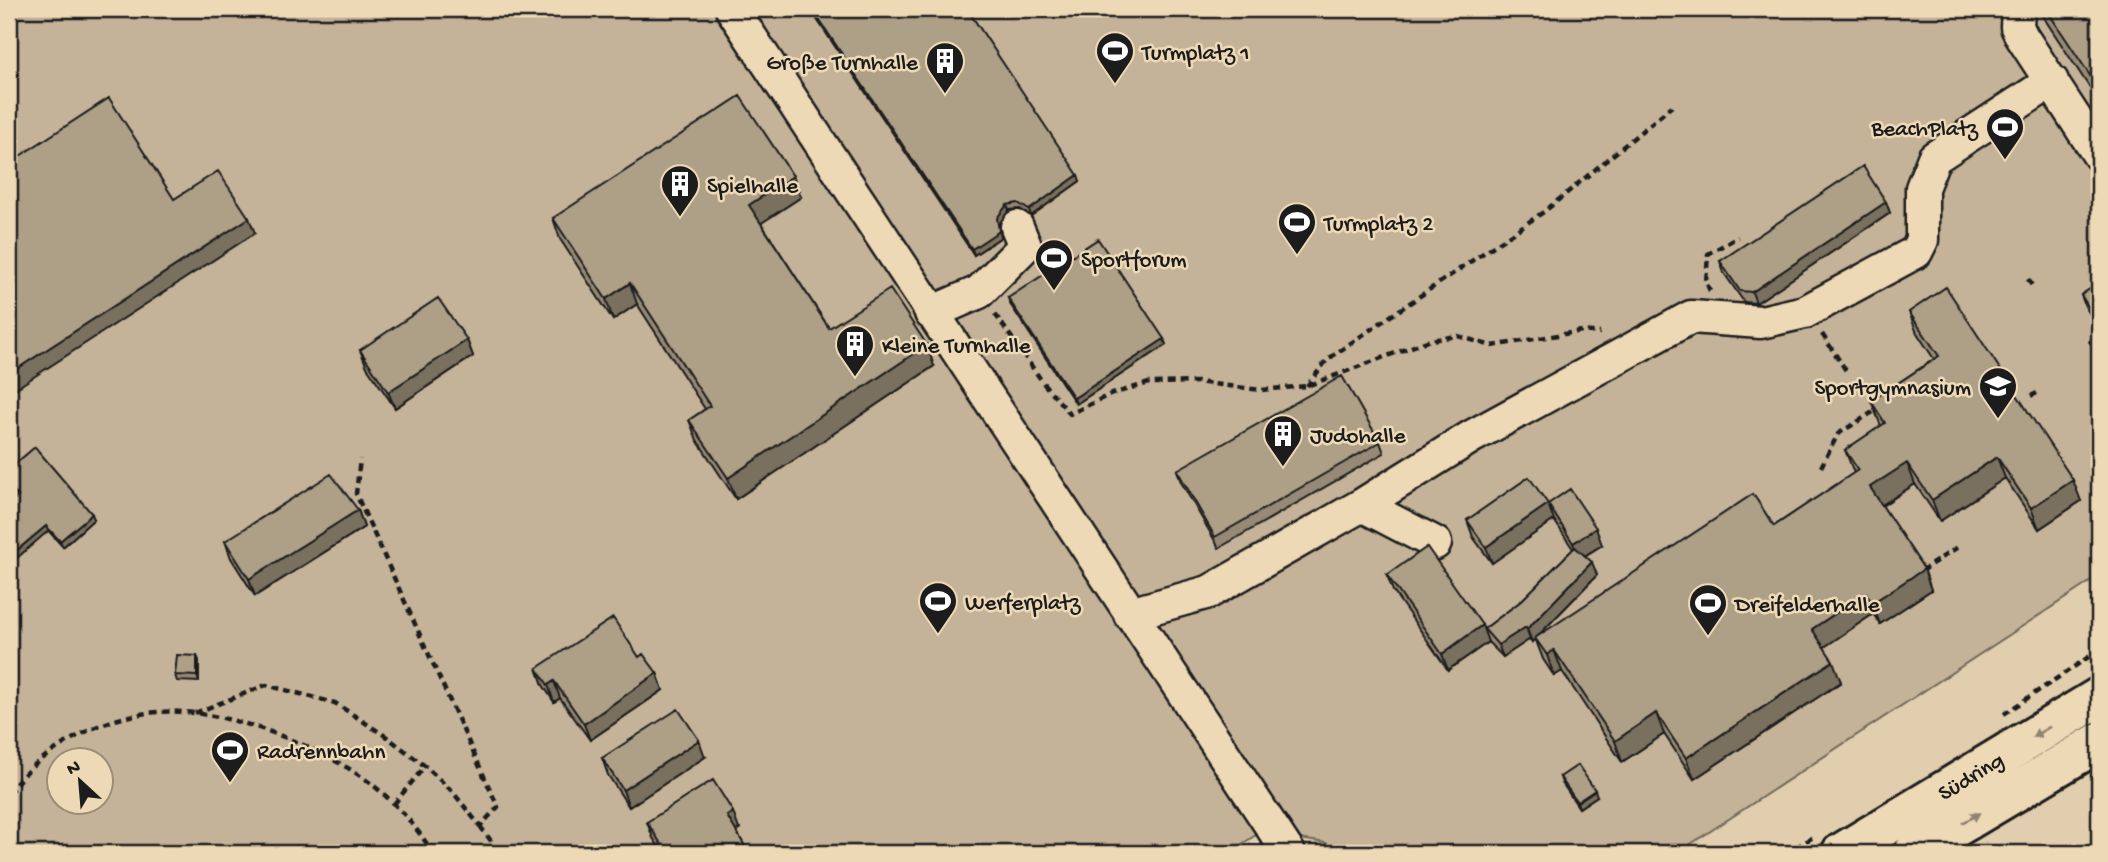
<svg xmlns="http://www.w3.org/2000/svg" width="2108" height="862" viewBox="0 0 2108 862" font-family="'Gochi Hand',sans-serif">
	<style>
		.green { fill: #c4b398; stroke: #70685a; stroke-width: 2; fill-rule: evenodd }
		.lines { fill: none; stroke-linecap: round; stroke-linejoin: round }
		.minor-casing { stroke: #1c1c1c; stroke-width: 37 }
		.major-casing { stroke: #1c1c1c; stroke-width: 44 }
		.path { stroke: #1c1c1c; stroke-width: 4.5; stroke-dasharray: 7 5; stroke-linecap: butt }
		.minor { stroke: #eed9b7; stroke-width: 32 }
		.major { stroke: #eed9b7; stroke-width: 38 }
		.wall { fill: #968974; stroke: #1c1c1c; stroke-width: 2 }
		.shaded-wall { fill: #7a6f5e; stroke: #1c1c1c; stroke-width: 2 }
		.building { fill: #ae9f87; stroke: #1c1c1c; stroke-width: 2 }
		.oneway { fill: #908471 }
		.labels { text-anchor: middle; stroke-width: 5; stroke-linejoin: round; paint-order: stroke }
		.poi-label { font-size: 23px; fill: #1c1c1c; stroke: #eed9b7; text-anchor: start }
		.street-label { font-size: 23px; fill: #1c1c1c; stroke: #eed9b7 }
	</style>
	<rect width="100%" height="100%" fill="#e1ceae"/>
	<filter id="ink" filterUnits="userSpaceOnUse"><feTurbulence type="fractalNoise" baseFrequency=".0143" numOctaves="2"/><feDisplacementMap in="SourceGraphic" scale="14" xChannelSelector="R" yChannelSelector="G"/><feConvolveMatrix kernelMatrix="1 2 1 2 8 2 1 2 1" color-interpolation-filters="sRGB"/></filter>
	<g filter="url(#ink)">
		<path class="green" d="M9,9h2090v567l-422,277h-343l-8,-10 -67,-10 -31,20h-1219zM60,760h42v42h-42z"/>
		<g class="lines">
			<defs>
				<path id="minor" d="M732,9l557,844
					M2018,9l-1,18 5,10 77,118
					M931,313l48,-21 46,-46 -8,-19
					M1362,505l73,38
					M1130,614l79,-22 153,-87 109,-68 220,-120 70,5 44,-10 111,-60 6,-12v-52l12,-30 118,-77"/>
				<path id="major" d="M1841,853l258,-156
					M1913,853l186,-111"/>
			</defs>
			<use href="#minor" class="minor-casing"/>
			<use href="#major" class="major-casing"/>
			<path class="path" d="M2028,279l6,10
				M1710,291l-4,-9 2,-28 30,-17
				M995,314l49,70 26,30 39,-19 40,-12 48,-1 64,8 46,-4 123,-46 28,-4 34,10 90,-15 18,2
				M1822,334l25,38
				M2089,343l10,-7
				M1307,386l20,-26 21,-15 197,-134 127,-105
				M2031,396l6,-3
				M1821,467l17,-33 35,-22
				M1921,571l37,-24
				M195,713l71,-28 69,18 52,34 38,29 27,25 28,35 18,-19 -142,-313 4,-35
				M2004,714l95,-64
				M9,794c13,-22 33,-36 55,-50 28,-18 61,-30 95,-32 62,-5 160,33 210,70 26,20 47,44 64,71
				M394,804l31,-38
				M480,826l20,27
				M1785,853l30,-17"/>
			<use href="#minor" class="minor"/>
			<use href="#major" class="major"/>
		</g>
		<path class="wall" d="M810,9h157l113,172 -49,35 -11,-7 -11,1 -10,14 2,13 -27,18z
			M2040,9h59v93l-57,-87z
			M793,176l8,21 -40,26 68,105 105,38 -198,133 -39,-59 -8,-20 16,-11 -68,-105 -24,16 -53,-81 -7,-21z
			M1886,202l4,11 -134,90 -12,-1 -20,-29 -4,-12z
			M2099,283v46l-14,-23 -4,-11z
			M1008,298l156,41 2,6 -90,59 -66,-100z
			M1909,312l172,189 -42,28 -34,-51 -65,43 -25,-37 -33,22 42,63 7,21 -51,34 -7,-10 -49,33 17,35 -147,97 -30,-45 -42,28 -60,-91 -8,5 -11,-17 -8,-21 -3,4 -2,-3 -27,18 -15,-15 -40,28 -55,-79 -6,-16 97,54 37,-28 52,-52 -19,-29 -62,43 -19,-26 -6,-17 81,-16 54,41 -17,11 12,19 -61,63 238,-112 80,-53 -9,-23 36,-24 -10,-25 63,-42 -17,-26z
			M467,340l6,16 -78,52 -28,-41 -7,-17z
			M1380,442l4,11 -165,95 -38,-66 -4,-12z
			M9,469l85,50 -31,28 -54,-60z
			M358,510l6,17 -109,69 -24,-38 -6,-17z
			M197,656l2,5v21l-22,-1 -2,-6z
			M639,657l18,16 6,17 -73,50 -30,-42 -6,4 -11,-17 -6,-17z
			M705,757l-76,50 -21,-32 -6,-17z
			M1560,777l37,19 -18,12 -17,-25z
			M647,822l92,7 -3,2 13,22h-86l-10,-15z"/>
		<path class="shaded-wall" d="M525,9h17l-14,9z
			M1078,175l2,6 -49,35 -2,-6z
			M793,176l8,21 -44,29 -8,-21z
			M1886,202l4,11 -134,90 -4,-11z
			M1007,205l2,5 -10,14 2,13 -27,18 -2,-6z
			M249,218l6,15 -246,160v-19z
			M630,283l7,21 -24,16 -7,-21z
			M1164,339l2,6 -90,59 -2,-6z
			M467,340l6,16 -78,52 -7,-16z
			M927,345l7,21 -198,133 -8,-21z
			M1997,457l8,21 -65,43 -8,-21z
			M1907,463l8,21 -38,24 -7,-21z
			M2073,480l8,21 -42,28 -8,-21z
			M1548,504l6,16 -62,43 -6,-16z
			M358,510l6,17 -109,69 -6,-17z
			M92,514l2,5 -31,28 -3,-6z
			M46,526l2,5 -39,34v-8z
			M1596,528l6,17 -23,14 -6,-16z
			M1592,562l5,13 -65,67 -5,-13z
			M1924,569l7,21 -51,34 -8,-21z
			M1866,593l7,21 -53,36 -8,-21z
			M1482,625l6,17 -40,28 -6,-16z
			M1526,627l4,12 -27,18 -5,-12z
			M1554,650l8,21 -8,5 -7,-21z
			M197,656l2,5v21l-2,-6z
			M1833,661l8,21 -147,97 -8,-21z
			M657,673l6,17 -73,50 -6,-16z
			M554,681l6,17 -6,4 -6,-17z
			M1656,713l8,21 -42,28 -7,-21z
			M699,740l6,17 -76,50 -6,-17z
			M1595,790l2,6 -18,12 -2,-6z
			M733,812l6,17 -6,4 -6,-17z"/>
		<path class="building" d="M812,9h155l111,166 -49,35 -11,-7 -11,2 -10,13 2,13 -27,18z
			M2046,9h53v80z
			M740,96l53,80 -44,29 80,123 61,-39 37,56 -199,133 -39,-58 21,-14 -80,-123 -24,16 -53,-81z
			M109,98l65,101 44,-28 31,47 -240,156v-211z
			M1863,166l23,36 -134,90 -12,-1 -20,-30z
			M1098,239l66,100 -90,59 -66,-100z
			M2099,283v41l-18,-29z
			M1946,287l127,193 -42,28 -34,-51 -65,43 -25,-37 -37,24 54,82 -52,34 -6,-10 -54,36 21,32 -147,97 -30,-45 -41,28 -61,-91 -7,5 -12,-17 218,-144 21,32 84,-56 -13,-20 40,-27 -14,-22 68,-45 -30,-44z
			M438,298l29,42 -79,52 -28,-42z
			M1342,376l38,66 -165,95 -38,-67z
			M35,447l57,67 -32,27 -14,-15 -37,31v-53l9,-8 -9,-12v-15z
			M331,474l27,36 -109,69 -24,-38z
			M1529,477l19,27 -62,43 -19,-27z
			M1570,489l26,39 -23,15 -25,-39z
			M1427,547l55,78 -40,29 -55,-79z
			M1575,547l17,15 -65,67 -1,-2 -28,18 -14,-16 37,-28z
			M613,618l26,39 4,-3 14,19 -73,51 -30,-43 -6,4 -11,-17z
			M177,655l20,1v20l-22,-1z
			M678,709l21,31 -76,50 -21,-32z
			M1578,765l17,25 -18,12 -17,-25z
			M713,780l20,32 -6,4 22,37h-77l-1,-1 -4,1 -20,-31z"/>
		<defs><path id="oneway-solid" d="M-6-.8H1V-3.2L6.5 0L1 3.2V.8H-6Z" transform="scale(1.75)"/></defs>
		<g class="oneway">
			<use href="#oneway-solid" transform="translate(2041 732) rotate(149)"/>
			<use href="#oneway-solid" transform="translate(1971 818) rotate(-31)"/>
		</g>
	</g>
	<defs>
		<symbol id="stadium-pin" viewBox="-11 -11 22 30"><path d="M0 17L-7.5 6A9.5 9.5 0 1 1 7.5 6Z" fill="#1c1c1c" stroke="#eed9b7"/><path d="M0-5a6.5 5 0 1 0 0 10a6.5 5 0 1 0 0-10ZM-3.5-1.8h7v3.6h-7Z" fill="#fff"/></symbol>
		<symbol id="building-pin" viewBox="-11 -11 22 30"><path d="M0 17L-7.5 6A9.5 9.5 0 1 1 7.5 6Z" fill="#1c1c1c" stroke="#eed9b7"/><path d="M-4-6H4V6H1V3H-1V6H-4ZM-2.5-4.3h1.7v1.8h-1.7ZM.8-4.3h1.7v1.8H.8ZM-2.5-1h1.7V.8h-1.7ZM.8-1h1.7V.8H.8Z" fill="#fff"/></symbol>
		<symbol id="school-pin" viewBox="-11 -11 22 30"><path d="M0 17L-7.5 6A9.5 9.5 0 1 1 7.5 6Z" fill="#1c1c1c" stroke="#eed9b7"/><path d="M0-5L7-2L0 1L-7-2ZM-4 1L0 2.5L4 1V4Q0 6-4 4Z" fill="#fff"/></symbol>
	</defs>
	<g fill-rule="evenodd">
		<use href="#stadium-pin" x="1093" y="29" width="44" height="60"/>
		<use href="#building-pin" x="923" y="39" width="44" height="60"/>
		<use href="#stadium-pin" x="1983" y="105" width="44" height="60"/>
		<use href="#building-pin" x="658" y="162" width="44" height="60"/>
		<use href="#stadium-pin" x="1275" y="200" width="44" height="60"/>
		<use href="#stadium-pin" x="1032" y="236" width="44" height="60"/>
		<use href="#building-pin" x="833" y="322" width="44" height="60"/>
		<use href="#school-pin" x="1976" y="364" width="44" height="60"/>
		<use href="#building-pin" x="1261" y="412" width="44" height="60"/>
		<use href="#stadium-pin" x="916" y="579" width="44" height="60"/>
		<use href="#stadium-pin" x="1686" y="581" width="44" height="60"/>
		<use href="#stadium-pin" x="208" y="728" width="44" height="60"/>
	</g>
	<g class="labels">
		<g class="poi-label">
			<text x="1142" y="59">Turmplatz 1</text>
			<text x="918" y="69" text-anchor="end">Große Turnhalle</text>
			<text x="1978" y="135" text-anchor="end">BeachPlatz</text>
			<text x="707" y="192">Spielhalle</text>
			<text x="1324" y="230">Turmplatz 2</text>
			<text x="1081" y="266">Sportforum</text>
			<text x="882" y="352">Kleine Turnhalle</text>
			<text x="1971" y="394" text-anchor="end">Sportgymnasium</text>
			<text x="1310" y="442">Judohalle</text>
			<text x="965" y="609">Werferplatz</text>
			<text x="1735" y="611">Dreifelderhalle</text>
			<text x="257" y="758">Radrennbahn</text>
		</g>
		<g class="street-label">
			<text transform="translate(1970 775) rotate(-31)" y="8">Südring</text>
		</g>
	</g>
	<rect width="2108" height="862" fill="none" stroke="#eed9b7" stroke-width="35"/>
	<rect x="18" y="18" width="2073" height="827" fill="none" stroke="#1c1c1c" stroke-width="2.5" filter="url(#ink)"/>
	<g transform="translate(80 781) rotate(334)"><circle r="33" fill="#eed9b7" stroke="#9a8d79" stroke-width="2"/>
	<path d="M0-5L12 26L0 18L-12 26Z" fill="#1c1c1c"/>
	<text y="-10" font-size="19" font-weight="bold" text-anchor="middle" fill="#1c1c1c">N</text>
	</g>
</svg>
